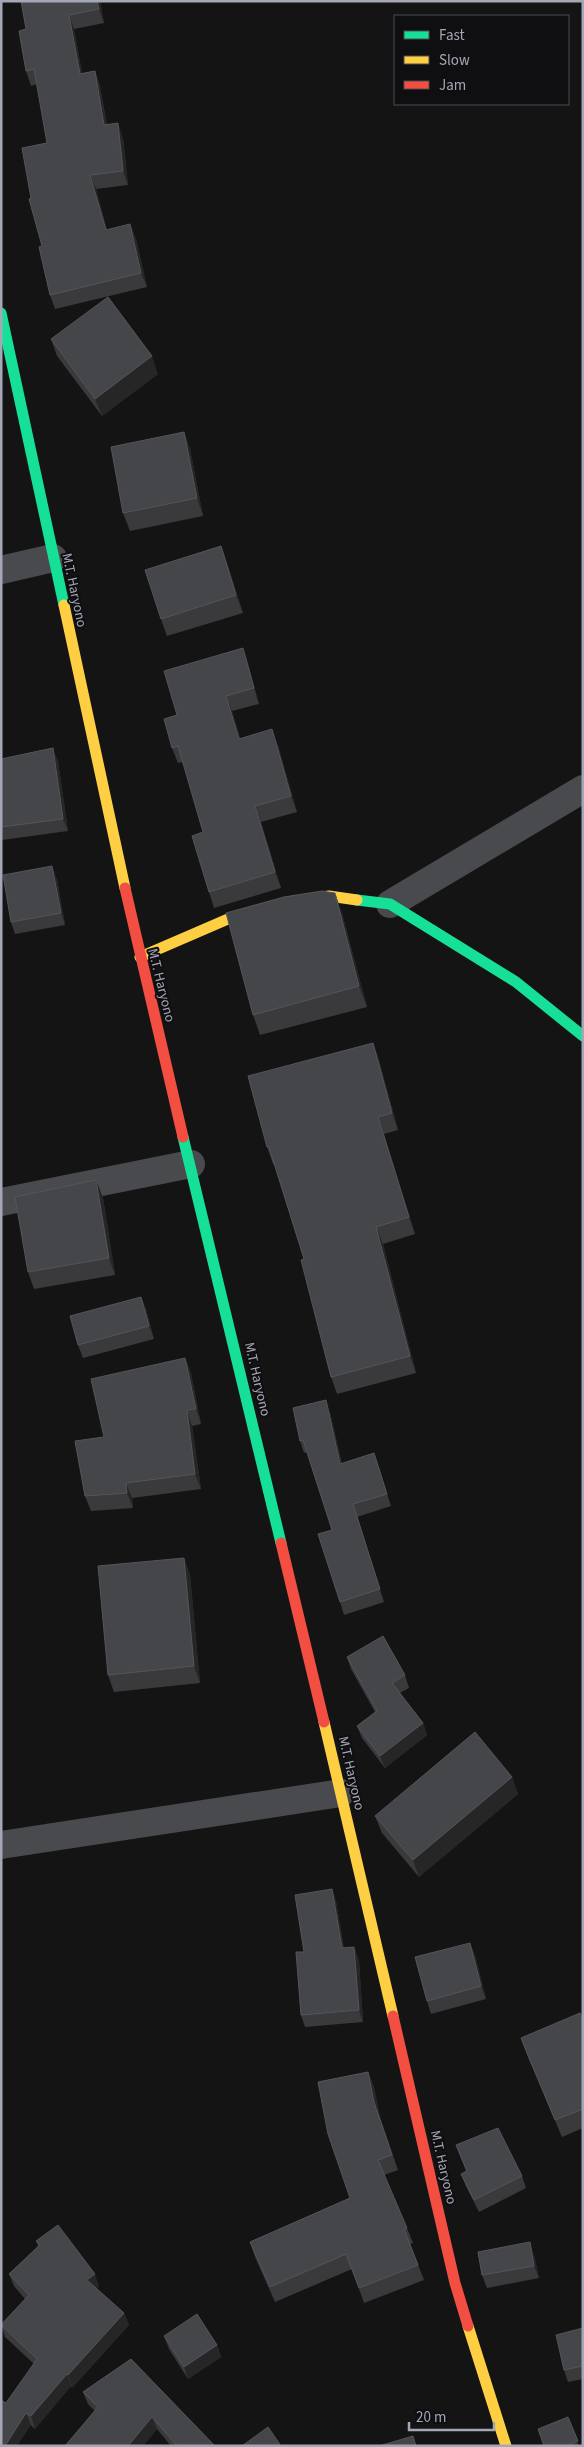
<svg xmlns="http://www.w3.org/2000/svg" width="584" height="2447" viewBox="0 0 584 2447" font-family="'Source Sans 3',sans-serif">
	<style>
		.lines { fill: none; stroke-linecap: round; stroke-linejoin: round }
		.street { stroke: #484a4d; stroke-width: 28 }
		.fast { stroke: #16e098; stroke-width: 11 }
		.slow { stroke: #ffcf43; stroke-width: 11 }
		.jam { stroke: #f24e42; stroke-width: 11 }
		.wall { fill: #3a3a3c }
		.shaded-wall { fill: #262627 }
		.building { fill: #454649; stroke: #54555a }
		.labels { text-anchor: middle; stroke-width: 4; stroke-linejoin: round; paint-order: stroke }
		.street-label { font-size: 14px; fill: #a4a8b6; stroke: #0f0e10 }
	</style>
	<rect width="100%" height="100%" fill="#141414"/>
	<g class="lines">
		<path class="street" d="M1,570l52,-12
			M390,904l193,-115
			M1,1202l190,-38
			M1,1845l340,-52"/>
		<path class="fast" d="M1,313l63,292
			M357,900l33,4 126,78 67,54
			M183,1137l98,406"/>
		<path class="slow" d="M64,605l61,283
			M140,957l88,-38 60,-17 41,-6 28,4
			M324,1722l69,294
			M468,2326l38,120"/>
		<path class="jam" d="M125,888l58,249
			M281,1543l43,179
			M393,2016l62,267 13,43"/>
	</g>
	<path class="wall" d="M100,1l4,22 -30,6 8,44 13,-2 5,15 7,39 16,13 5,47 -32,4 11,41 23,-6 6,15 11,48 -92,22 -5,-14 -8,-49 -11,-48 16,-55 -10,-59 -6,2 -5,-15v-42z
		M51,339l107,35 -56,42 -45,-60z
		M184,432l6,17 13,67 -73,15 -7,-18z
		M221,546l6,17 16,50 -76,23 -6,-17z
		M248,664l11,40 -27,7 8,27 38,7 19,67 -36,10 20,66 -67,20 -5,-16 -6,-60 -20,-70 -5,1 -6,-15 5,-33z
		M1,759l57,2 10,70 -66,9 -1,-3z
		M57,879l8,46 -50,9 -4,-12z
		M342,913l25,94 -107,28 -7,-20z
		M373,1043l6,17 19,70 -14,4 31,100 -32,10 33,129 -79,21 -6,-17 -27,-118 -30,-95h-1l-6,-17z
		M96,1180l7,18 12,77 -81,14 -6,-17z
		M141,1297l5,12 8,30 -71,19 -5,-13z
		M185,1358l6,15 10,51 -9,2 9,63 -69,9 1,10 -42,3 -6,-15 19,-59z
		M330,1412l12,52 32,-11 17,53 -34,11 27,85 -40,13 -4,-13 -8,-72 -25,-78 -3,1 -4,-12z
		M184,1558l6,17 10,108 -86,9 -6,-17z
		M347,1657l58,18 4,13 -9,5 23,30 4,12 -42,33 -23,-30 -5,-12 18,-14 -24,-43z
		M512,1777l6,17 -99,83 -37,-44 -7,-17z
		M332,1889l4,12 8,47 10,-1 5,13 4,62 -58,5 -4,-12z
		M475,1955l11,44 -55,15 -4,-13z
		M583,2019v109l-21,9 -35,-82 -6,-17z
		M368,2072l6,15 6,30 18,53 -14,5 23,53 6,15 -3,1 14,36 -60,23 -12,-34 -77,33 -20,-45 -5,-15 100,-44z
		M456,2145l66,31 4,12 -47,24 -13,-26 -5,-12 5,-3z
		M36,2241l63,45 -3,3 28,24 5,12 -57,63 -1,-2 -36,43 -29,-26 28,-39 -29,-27 -4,-13 24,-25 -11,-13 -5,-12 29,-28z
		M534,2255l5,23 -52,10 -5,-13z
		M583,2328v51l-15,3 -4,-12z
		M164,2336l53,9 4,12 -33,22 -19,-30z
		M131,2359l84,87h-44l-14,-17 -14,17h-78l30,-35 -7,-7 -5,-12z
		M568,2417l11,29h-35z"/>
	<path class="shaded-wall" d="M97,1h3l4,22 -5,-14z
		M69,15l5,14 11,59 -5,-14z
		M95,71l5,15 9,54 -5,-15z
		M118,123l5,15 5,47 -5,-14z
		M90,175l6,14 15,56 -5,-15z
		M130,224l6,15 11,48 -6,-14z
		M152,356l6,18 -56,42 -7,-17z
		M184,432l6,17 13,67 -6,-18z
		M221,546l6,17 16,50 -7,-18z
		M243,648l5,16 11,40 -5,-16z
		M226,696l6,15 13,43 -6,-15z
		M272,729l6,16 19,67 -6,-16z
		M53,748l5,13 10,70 -5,-12z
		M255,806l6,16 20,66 -6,-16z
		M52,866l5,13 8,46 -4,-12z
		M335,893l7,20 25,94 -8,-21z
		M373,1043l6,17 19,70 -6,-17z
		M378,1117l6,17 31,100 -6,-17z
		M96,1180l7,18 12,77 -6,-17z
		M376,1227l7,17 33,129 -6,-17z
		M141,1297l5,12 8,30 -5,-13z
		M185,1358l6,15 10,51 -5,-15z
		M326,1400l4,12 14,65 -4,-13z
		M187,1410l5,16 9,63 -6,-15z
		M126,1483l6,15 1,10 -6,-15z
		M184,1558l6,17 10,108 -6,-17z
		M423,1723l4,12 -42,33 -5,-12z
		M512,1777l6,17 -99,83 -6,-17z
		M332,1889l4,12 10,60 -4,-13z
		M470,1943l5,12 11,44 -5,-13z
		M354,1947l5,13 4,62 -4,-12z
		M368,2072l6,15 6,30 18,53 -24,-68z
		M530,2242l4,13 5,23 -5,-12z
		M95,2274l4,12 -8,7 -4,-13z
		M124,2313l5,12 -57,63 -4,-13z
		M217,2345l4,12 -33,22 -4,-12z
		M67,2374l4,12 -36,43 -4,-13z
		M26,2413l5,12 -14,21h-12z
		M152,2417l5,12 -14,17h-15z"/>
	<path class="building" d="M21,1h76l2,8 -30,6 11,59 15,-3 9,54 14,-2 5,48 -33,4 16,55 24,-6 11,49 -91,22 -11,-48 3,-1 -13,-47 2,-1 -9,-50 25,-5 -13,-74 -8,2 -7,-40 7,-2z
		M108,297l44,59 -57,43 -44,-60z
		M184,432l13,66 -74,15 -12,-66z
		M221,546l15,49 -75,24 -16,-49z
		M243,648l11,40 -28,8 13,43 33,-10 19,67 -36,10 20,66 -66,20 -17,-56 11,-4 -25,-86 -6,2 -8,-29 13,-4 -13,-44z
		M53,748l10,71 -62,8v-68z
		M52,866l9,47 -50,9 -8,-47z
		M322,891l13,2 24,93 -106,29 -27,-102 58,-16z
		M373,1043l19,70 -14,4 31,100 -33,10 34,129 -79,21 -30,-117 3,-1 -35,-112h-2l-19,-71z
		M96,1180l13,78 -81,14 -13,-75z
		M141,1297l8,29 -71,19 -8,-29z
		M185,1358l11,51 -9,1 8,64 -69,9 1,10 -42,3 -10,-55 29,-4 -13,-58z
		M326,1400l14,64 34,-11 13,41 -34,10 27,85 -40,13 -22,-68 14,-4 -29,-90 -3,1 -7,-33z
		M184,1558l10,108 -86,9 -10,-109z
		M383,1636l22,39 -13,8 31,40 -43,33 -23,-30 20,-15 -30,-54z
		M475,1732l37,45 -99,83 -38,-44z
		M332,1889l10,59 12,-1 5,63 -58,5 -5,-63h8l-9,-57z
		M470,1943l11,43 -54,15 -12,-44z
		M580,2013l3,6v90l-28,11 -34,-82z
		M368,2072l6,30 18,53 -14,5 29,68 -3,1 14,36 -59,23 -13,-34 -76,33 -20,-45 100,-44 -22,-64 -10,-52z
		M498,2128l24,48 -48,24 -13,-26 6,-3 -11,-26z
		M58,2225l37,49 -8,6 37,33 -56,62 -1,-1 -36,42 -5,-3 -21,33h-4v-46l5,3 31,-44 -36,-34 28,-30 -20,-21 31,-29 -4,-4z
		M530,2242l4,24 -52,9 -4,-23z
		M197,2314l20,31 -33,22 -20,-31z
		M583,2328v38l-19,4 -8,-35z
		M131,2359l84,87h-38l-25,-29 -24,29h-63l33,-39 -15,-15z
		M568,2417l10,24 -12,5h-22l-6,-17z
		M268,2427l13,19h-39z
		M413,2436l3,10h-37z"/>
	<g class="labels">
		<g class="street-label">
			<text transform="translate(75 590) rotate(78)" y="5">M.T. Haryono</text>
			<text transform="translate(162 985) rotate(76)" y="5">M.T. Haryono</text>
			<text transform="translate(258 1379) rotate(77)" y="5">M.T. Haryono</text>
			<text transform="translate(352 1773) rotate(77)" y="5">M.T. Haryono</text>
			<text transform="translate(444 2167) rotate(77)" y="5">M.T. Haryono</text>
		</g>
	</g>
	<rect width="584" height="2447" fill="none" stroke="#a4a8b6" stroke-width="5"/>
	<rect x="394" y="15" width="175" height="90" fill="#0f0e10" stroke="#4b4c52"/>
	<rect x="404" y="31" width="25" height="8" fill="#16e098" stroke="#4b4c52"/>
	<text x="439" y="40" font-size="15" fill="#a4a8b6">Fast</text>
	<rect x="404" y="56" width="25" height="8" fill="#ffcf43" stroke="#4b4c52"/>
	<text x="439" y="65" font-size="15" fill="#a4a8b6">Slow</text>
	<rect x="404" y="81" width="25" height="8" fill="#f24e42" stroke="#4b4c52"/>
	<text x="439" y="90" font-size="15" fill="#a4a8b6">Jam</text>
	<path d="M409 2422v8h85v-8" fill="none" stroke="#a4a8b6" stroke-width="2.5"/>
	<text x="416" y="2422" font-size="15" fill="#a4a8b6" stroke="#0f0e10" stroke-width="4" paint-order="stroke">20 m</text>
</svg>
